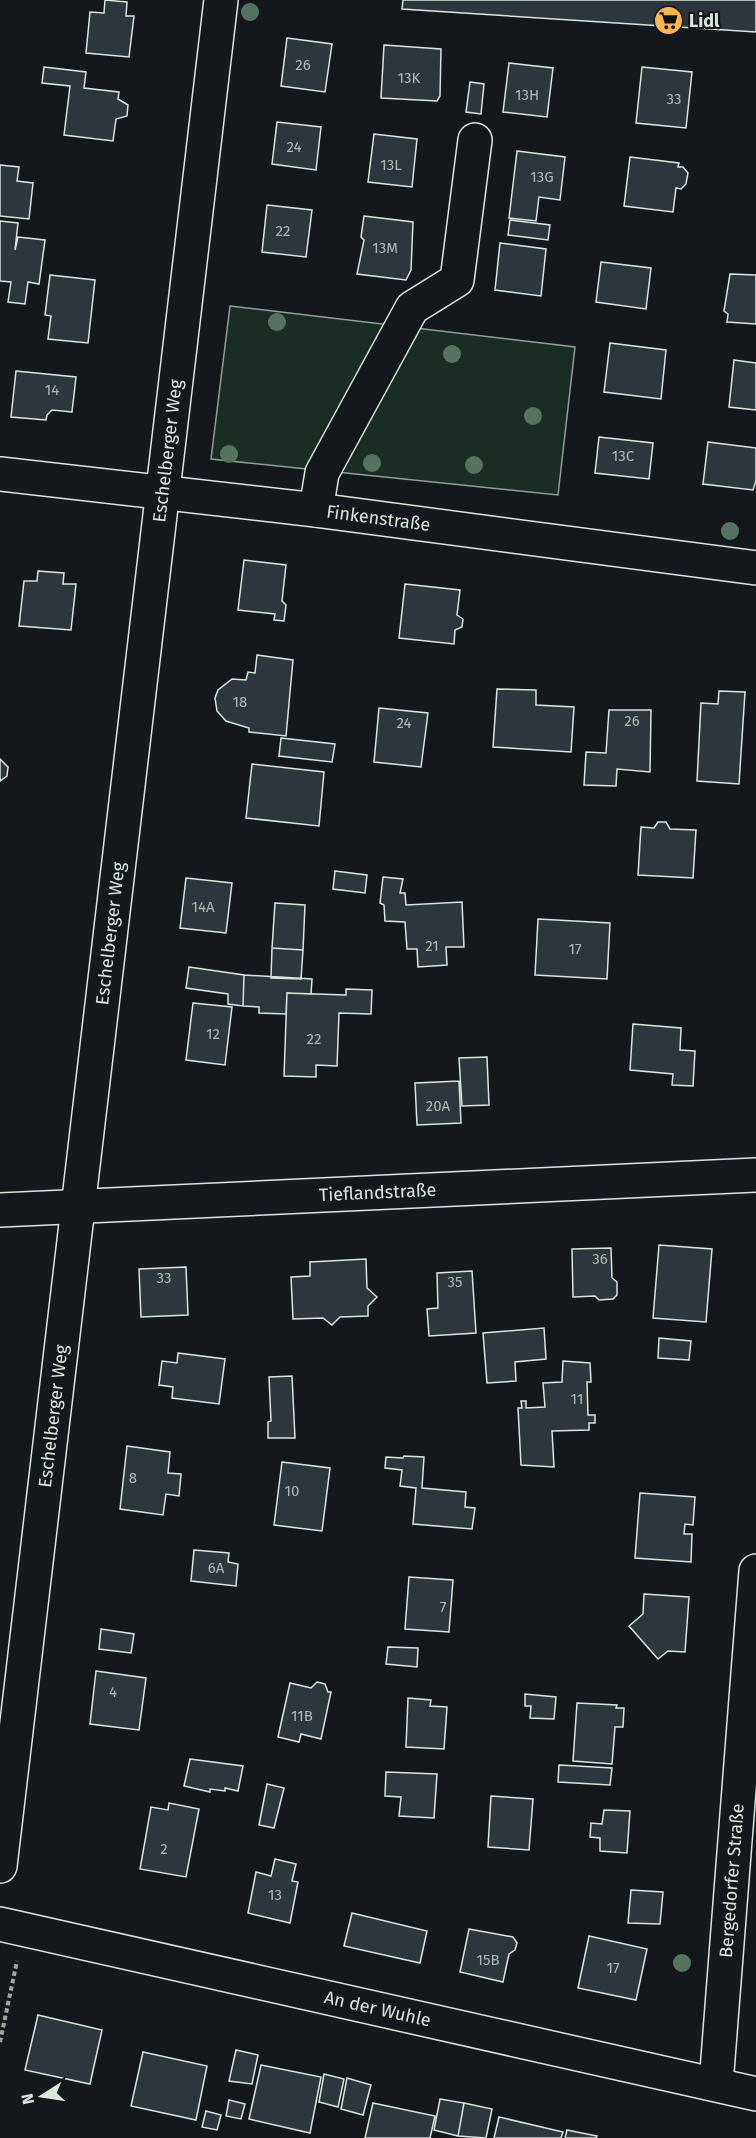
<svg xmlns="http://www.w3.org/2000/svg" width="756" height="2138" viewBox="0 0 756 2138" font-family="'Fira Sans',sans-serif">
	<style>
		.green { fill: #1a2d24; stroke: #939e99; stroke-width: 1.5 }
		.building { fill: #2c363c; stroke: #d8e6dc; stroke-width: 1.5 }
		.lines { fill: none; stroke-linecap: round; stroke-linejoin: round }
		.minor-casing { stroke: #d8e6dc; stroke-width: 36 }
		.path { stroke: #9da8a2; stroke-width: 4; stroke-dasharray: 4.5 3; stroke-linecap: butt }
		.minor { stroke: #14181c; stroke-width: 33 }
		.tree { fill: #55745f }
		.labels { text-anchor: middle; stroke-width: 4.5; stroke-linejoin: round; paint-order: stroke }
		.number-label { font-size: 15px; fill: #adbab4 }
		.poi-label { font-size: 18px; font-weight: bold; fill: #d8e6dc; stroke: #14181c; text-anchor: start }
		.street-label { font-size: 18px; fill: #d8e6dc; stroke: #14181c }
	</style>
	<rect width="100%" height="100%" fill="#14181c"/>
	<path class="green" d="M230,306l345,41 -17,148 -347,-36z"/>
	<path class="building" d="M105,0l22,2 -1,14h8l-5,41 -43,-4 4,-41 14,1z
		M403,0h353v32l-354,-23z
		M287,38l45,6 -7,48 -44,-6z
		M384,45l57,4 -1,47 -3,5 -56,-3z
		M509,63l44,5 -6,49 -44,-5z
		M44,67l42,5 -2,16 35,4 -1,7 10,6 -1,11 -11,3 -3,22 -49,-6 6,-49 -28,-3z
		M642,67l50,5 -6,56 -50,-5z
		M470,82l14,2 -3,30 -15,-2z
		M277,122l44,5 -5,43 -44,-6z
		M374,134l43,5 -5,48 -44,-5z
		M517,151l48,6 -5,43 -21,-3 -3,24 -27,-3z
		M630,157l49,6 -1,4h5l5,6 -2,11 -5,5 -5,-1 -3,24 -49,-6z
		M0,165l19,2 -2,14 16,2 -4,36 -29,-3z
		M267,205l45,5 -6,47 -44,-5z
		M364,216l49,6 -2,48 -5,10 -49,-6 7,-34 -3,-3z
		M510,220l40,5 -2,15 -40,-5z
		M0,221l18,2 -3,27 3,-13 27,3 -6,44 -11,-2 -3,22 -17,-2 3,-20 -11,-1z
		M500,243l46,6 -5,47 -46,-6z
		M601,262l50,6 -5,41 -50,-7z
		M730,274l26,1v49l-29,-2 1,-8 -4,-3z
		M50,275l45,5 -7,63 -40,-4 3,-23 -6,-1z
		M610,343l56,7 -5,49 -57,-7z
		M734,360l22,3v47l-27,-3z
		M16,371l60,6 -4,35 -20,-2 -5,5 -1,5 -35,-3z
		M599,437l54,6 -4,36 -54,-6z
		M708,442l48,6v33l-3,9 -50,-6z
		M244,560l42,5 -4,36 4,4 -2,16 -10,-1 1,-6 -37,-4z
		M38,571l26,2 -1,11h13l-5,46 -52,-4 5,-45h13z
		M405,584l55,6 -3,25 6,4 -1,8 -7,3 -1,14 -55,-6z
		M257,655l36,5 -7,76 -37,-4v-4l-23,-7 -9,-10 -2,-13 3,-8 14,-11 14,1 2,-8 7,1z
		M497,689l39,1v15l38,2 -3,45 -78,-5z
		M719,691l26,1 -6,92 -42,-3 4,-78 17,1z
		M379,708l49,5 -7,54 -47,-5z
		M609,710h42l-1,62 -33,-3 -1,17 -32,-1 2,-33 20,1z
		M281,738l54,6 -3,18 -53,-6z
		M0,759l8,8 -1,9 -7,5z
		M252,764l72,8 -5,54 -73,-8z
		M658,822h8l4,7 26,1 -3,48 -55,-3 3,-48 13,1z
		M335,871l32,4 -2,18 -32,-4z
		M383,877l20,2 -3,14h5l1,12 56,-3 2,45h-18l1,18 -29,2 -1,-18h-10l-2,-27 -20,-1 -1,-16 -4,-2z
		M186,878l46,5 -6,50 -46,-5z
		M275,903l30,2 -2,45 -31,-2z
		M538,919l72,4 -3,56 -72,-4z
		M272,948l31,2 -2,29 -30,-1z
		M189,967l55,8 -1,31 -15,-2v-10l-42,-6z
		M244,975l68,4 -1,15 -24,-1 -1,21 -27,-1v-6l-16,-1z
		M346,989l26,1 -1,24 -32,-1 -2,53 -21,-1v12l-32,-1 3,-83 59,2z
		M193,1003l39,4 -7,58 -39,-5z
		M633,1024l48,4 -1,22 15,1 -2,35 -21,-1 1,-11 -43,-4z
		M487,1057l2,48 -27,1 -3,-48z
		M459,1081l2,42 -44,2 -2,-42z
		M659,1245l53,4 -6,73 -53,-4z
		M611,1248l1,30 5,4v13l-4,4 -14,1 -4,-4 -22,1 -1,-48z
		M366,1259l1,29 10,9 -9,9v10l-28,1 -8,8 -9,-7 -30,1 -2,-42 19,-1v-14z
		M186,1267l2,48 -47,2 -2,-48z
		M472,1271l4,62 -47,3 -2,-27 11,-1 -1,-35z
		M544,1328l2,31 -31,3 1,19 -29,2 -4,-50z
		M659,1338l32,3 -2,19 -31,-2z
		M178,1353l47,6 -6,45 -47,-6 1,-11 -14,-2 3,-24 15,2z
		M563,1361l27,2 1,19h-4l1,33h7v8h-6v7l-37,1 2,36 -33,-2 -3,-57h4l-1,-7h5v7l19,-1 -2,-24 19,-1z
		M292,1376l3,62h-27v-16l3,-1 -2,-44z
		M127,1446l43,6 -2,21 13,1 -2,22 -13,-2 -3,21 -43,-6z
		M404,1456l20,1 -2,31 44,4 -1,15 10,1 -3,21 -59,-5 3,-36 -16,-2 2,-16 -17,-2 1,-11 17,1z
		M282,1462l48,6 -8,63 -48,-6z
		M640,1493l55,4 -2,28 -8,-1 -1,10h8l-1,28 -56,-4z
		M194,1550l35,3 -1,9 10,2 -2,22 -45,-5z
		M409,1577l44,3 -4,52 -44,-3z
		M644,1594l45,3 -4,55 -17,-1 -10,8 -29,-33 14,-12z
		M101,1629l33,5 -3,19 -32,-4z
		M388,1647l30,1 -1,19 -31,-3z
		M96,1671l50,7 -7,52 -49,-6z
		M317,1682l8,2 3,8h3l-10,47 -20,-5 -2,8 -21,-5 12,-54 21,5z
		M525,1694l31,3 -2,22 -24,-1 1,-12h-6z
		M408,1698l23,2 -1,6 17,1 -3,42 -38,-2z
		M577,1703l40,2 -1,3h8l-1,19h-8l-3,37 -39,-3z
		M190,1759l53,7 -5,25 -13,-3v3l-15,-2v3l-26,-6z
		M559,1765l53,3 -2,17 -52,-3z
		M386,1772l51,2 -3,44 -35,-2 2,-19 -16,-1z
		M267,1784l17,4 -10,40 -15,-3z
		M491,1796l42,3 -4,51 -41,-3z
		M169,1803l30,6 -13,68 -46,-8 11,-62 17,3z
		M604,1810l26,1 -3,42 -27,-2v-13l-10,-1 1,-14 11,1z
		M275,1859l21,5 -4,17 6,1 -8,41 -42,-10 8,-41 15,4z
		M631,1890l32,2 -3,32 -32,-1z
		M352,1913l75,18 -7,32 -76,-17z
		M469,1929l44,8 4,6 -2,7 -6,4 -6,28 -43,-10z
		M589,1936l58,13 -11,51 -58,-12z
		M38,2015l64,15 -12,54 -65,-14z
		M236,2050l22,5 -6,29 -23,-3z
		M143,2052l64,14 -11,54 -65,-14z
		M261,2065l60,12 -11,56 -61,-14z
		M324,2074l20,5 -6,28 -19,-5z
		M347,2078l24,7 -8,30 -22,-6z
		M440,2099l24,4 -6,33 -24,-6z
		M229,2100l16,4 -4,15 -15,-3z
		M373,2103l62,13 -5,22h-65z
		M464,2103l28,6 -6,29 -28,-2z
		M206,2111l15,4 -4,15 -15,-3z
		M499,2117l64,15 -2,6h-67z
		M567,2130l30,6 -1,2h-31z"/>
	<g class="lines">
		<defs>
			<g id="minor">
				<path id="s1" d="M0,474l316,36 440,58"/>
				<path d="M316,510l6,-37 90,-165 45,-28 18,-140"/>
				<path id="s2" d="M0,1210l756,-35"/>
				<path id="s3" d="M0,1866l221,-1866"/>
				<path id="s4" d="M0,1924l756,170"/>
				<path id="s5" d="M716,2084l40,-513"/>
			</g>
		</defs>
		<use href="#minor" class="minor-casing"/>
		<path class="path" d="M0,2042l17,-81"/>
		<use href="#minor" class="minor"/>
	</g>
	<g class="tree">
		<circle cx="250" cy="12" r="9"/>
		<circle cx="277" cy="322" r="9"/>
		<circle cx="452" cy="354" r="9"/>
		<circle cx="533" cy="416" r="9"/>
		<circle cx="229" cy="454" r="9"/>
		<circle cx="372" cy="463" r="9"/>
		<circle cx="474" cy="465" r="9"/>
		<circle cx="730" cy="531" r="9"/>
		<circle cx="682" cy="1963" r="9"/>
	</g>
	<defs>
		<symbol id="supermarket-disc" viewBox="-11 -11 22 22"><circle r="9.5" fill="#ffb74d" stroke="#14181c"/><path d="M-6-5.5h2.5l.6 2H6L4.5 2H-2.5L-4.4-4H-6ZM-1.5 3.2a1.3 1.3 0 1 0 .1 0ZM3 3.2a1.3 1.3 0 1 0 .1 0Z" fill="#111"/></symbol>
	</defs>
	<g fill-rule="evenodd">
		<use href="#supermarket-disc" x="652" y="4" width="33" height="33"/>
	</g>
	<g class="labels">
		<g class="number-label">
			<text x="303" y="70">26</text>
			<text x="409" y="83">13K</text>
			<text x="527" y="100">13H</text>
			<text x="674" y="104">33</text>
			<text x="294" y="152">24</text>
			<text x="391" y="170">13L</text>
			<text x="542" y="182">13G</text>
			<text x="283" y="236">22</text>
			<text x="385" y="253">13M</text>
			<text x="52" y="395">14</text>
			<text x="623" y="461">13C</text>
			<text x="240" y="707">18</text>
			<text x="632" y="726">26</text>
			<text x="404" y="728">24</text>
			<text x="203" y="912">14A</text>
			<text x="432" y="951">21</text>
			<text x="575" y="954">17</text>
			<text x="213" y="1039">12</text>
			<text x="314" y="1044">22</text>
			<text x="438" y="1111">20A</text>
			<text x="600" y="1264">36</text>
			<text x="164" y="1283">33</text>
			<text x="455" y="1287">35</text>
			<text x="577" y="1404">11</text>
			<text x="133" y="1483">8</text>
			<text x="292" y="1496">10</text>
			<text x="216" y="1573">6A</text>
			<text x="443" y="1612">7</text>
			<text x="113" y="1697">4</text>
			<text x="302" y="1721">11B</text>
			<text x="164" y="1854">2</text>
			<text x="275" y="1900">13</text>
			<text x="488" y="1965">15B</text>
			<text x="613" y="1973">17</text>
		</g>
		<g class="poi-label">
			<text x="689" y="27">Lidl</text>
		</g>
		<g class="street-label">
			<text dy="6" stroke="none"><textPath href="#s3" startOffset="1425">Eschelberger Weg</textPath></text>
			<text dy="6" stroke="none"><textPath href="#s1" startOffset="381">Finkenstraße</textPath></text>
			<text dy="6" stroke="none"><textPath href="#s3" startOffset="939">Eschelberger Weg</textPath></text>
			<text dy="6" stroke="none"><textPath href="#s2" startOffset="378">Tieflandstraße</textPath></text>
			<text dy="6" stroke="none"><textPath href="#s3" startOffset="453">Eschelberger Weg</textPath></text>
			<text dy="6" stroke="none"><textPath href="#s5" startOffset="204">Bergedorfer Straße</textPath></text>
			<text dy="6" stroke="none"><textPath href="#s4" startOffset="387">An der Wuhle</textPath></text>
		</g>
	</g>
	<g transform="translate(42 2096) rotate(258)" stroke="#14181c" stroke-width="4.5" paint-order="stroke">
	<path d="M0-4.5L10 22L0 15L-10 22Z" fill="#d8e6dc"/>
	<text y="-9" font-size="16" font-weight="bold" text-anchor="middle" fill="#d8e6dc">N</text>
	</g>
</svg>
